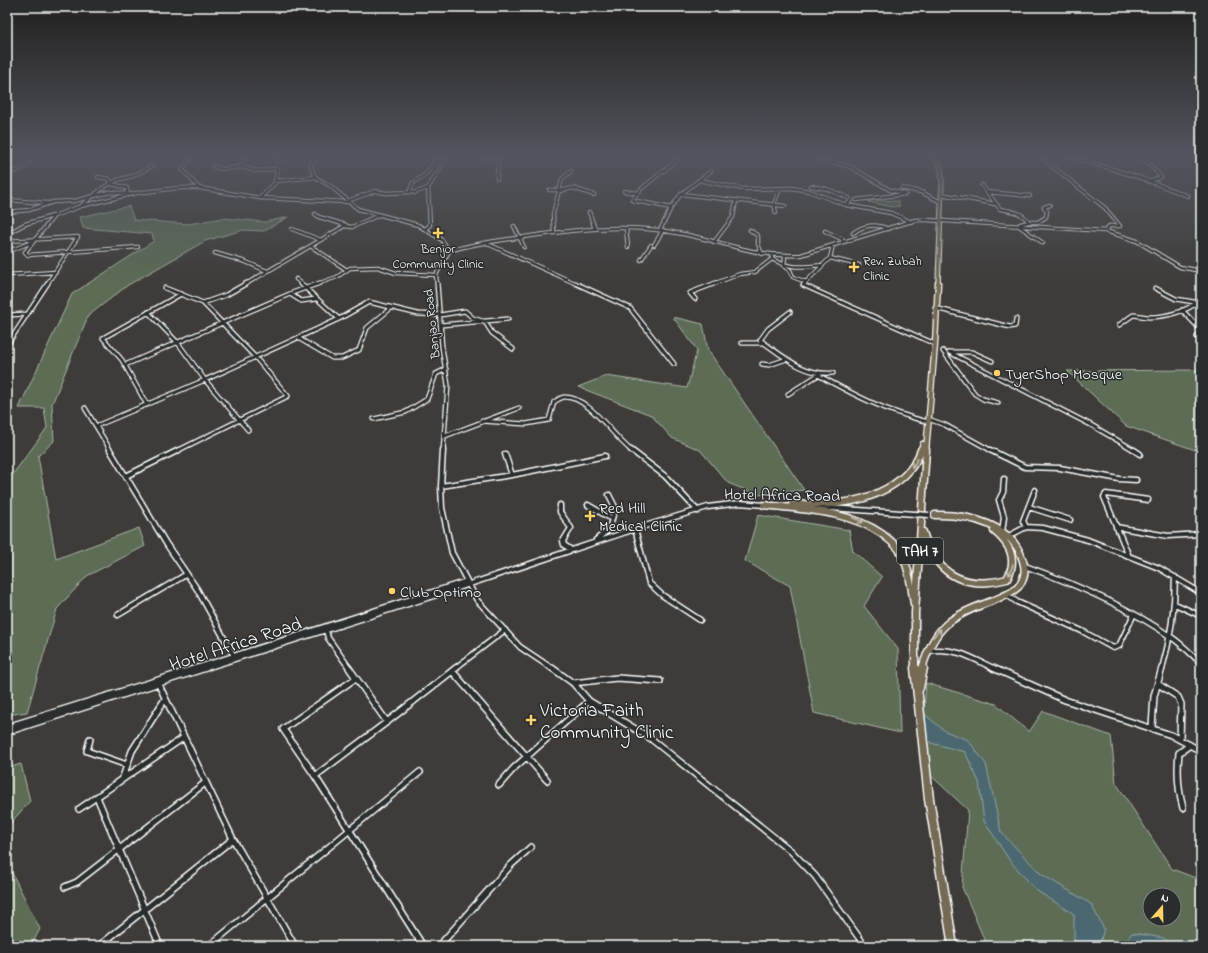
<svg xmlns="http://www.w3.org/2000/svg" width="1208" height="953" viewBox="0 0 1208 953" font-family="'Indie Flower',sans-serif">
	<style>
		.green { fill: #5b6c55; stroke: #adb6aa; fill-rule: evenodd }
		.water { fill: #4b686f; stroke: #93a4a9 }
		.lines { fill: none; stroke-linecap: round; stroke-linejoin: round }
		.minor-far3-casing { stroke: #fff; stroke-width: 4.5 }
		.minor-far2-casing { stroke: #fff; stroke-width: 5.5 }
		.minor-far1-casing { stroke: #fff; stroke-width: 7 }
		.minor-casing { stroke: #fff; stroke-width: 8 }
		.highway-far3-casing { stroke: #fff; stroke-width: 5.5 }
		.highway-far2-casing { stroke: #fff; stroke-width: 7 }
		.highway-far1-casing { stroke: #fff; stroke-width: 9 }
		.highway-casing { stroke: #fff; stroke-width: 11 }
		.minor-far3 { stroke: #2a2d2e; stroke-width: 2.5 }
		.minor-far2 { stroke: #2a2d2e; stroke-width: 3 }
		.minor-far1 { stroke: #2a2d2e; stroke-width: 4 }
		.minor { stroke: #2a2d2e; stroke-width: 5 }
		.highway-far3 { stroke: #746b52; stroke-width: 3.5 }
		.highway-far2 { stroke: #746b52; stroke-width: 4.5 }
		.highway-far1 { stroke: #746b52; stroke-width: 6 }
		.highway { stroke: #746b52; stroke-width: 8 }
		.minor-bridge-casing { stroke: #fff; stroke-width: 7; stroke-linecap: butt }
		.minor-bridge { stroke: #2a2d2e; stroke-width: 4 }
		.oneway { stroke: #c0bcb1 }
		.poi-dot { fill: #ffd166; stroke: #2a2d2e; stroke-width: 1.5 }
		.labels { text-anchor: middle; stroke-width: 3; stroke-linejoin: round; paint-order: stroke }
		.far-poi-label { font-size: 13px; fill: #fff; stroke: #2a2d2e }
		.far-street-label { font-size: 13px; fill: #fff; stroke: #2a2d2e }
		.shield { fill: #2a2d2e; stroke: #bfc0c0; stroke-width: 1 }
		.shield-label { font-size: 15px; font-weight: bold; fill: #fff }
		.poi-label { font-size: 16px; fill: #fff; stroke: #2a2d2e; text-anchor: start }
		.street-label { font-size: 16px; fill: #fff; stroke: #2a2d2e }
		.near-street-label { font-size: 19px; fill: #fff; stroke: #2a2d2e }
		.near-poi-label { font-size: 19px; fill: #fff; stroke: #2a2d2e; text-anchor: start }
	</style>
	<rect width="100%" height="100%" fill="#3e3b38"/>
	<filter id="ink" filterUnits="userSpaceOnUse"><feTurbulence type="fractalNoise" baseFrequency=".025" numOctaves="2"/><feDisplacementMap in="SourceGraphic" scale="8" xChannelSelector="R" yChannelSelector="G"/><feConvolveMatrix kernelMatrix="1 2 1 2 8 2 1 2 1" color-interpolation-filters="sRGB"/></filter>
	<g filter="url(#ink)">
		<path class="green" d="M872,200l26,1 2,5 -8,1 -24,-5z
			M129,206l5,14 54,4 35,-6 42,4 23,-5 -24,14 -21,-1 -38,11 -77,44 -40,31 -36,88 2,37 -16,15 18,103 83,-31 6,18 -58,30 -30,33 -30,103 -20,3v-233l40,-54 -3,-20h-25l53,-114 82,-53 -2,-7 -69,-6 -3,-11z
			M673,317l30,7 5,26 96,140 -46,5 -30,-12 -28,-33 -28,-12 -21,-23 -73,-28 28,-11 81,12 10,-38z
			M1201,357v95l-75,-26 -59,-55 130,-1z
			M758,515l91,15 4,21 29,26 -18,29 34,43 2,84 -86,-20 -24,-127 -45,-25z
			M926,683l70,21 33,28 14,-21 68,25 5,47 56,86 29,11v66h-214l-25,-59 6,-77 -42,-39 -4,-32zM1150,895h24v24h-24z
			M21,764l9,37 -23,26v-59z
			M7,863l33,66 -9,17h-24z"/>
		<path class="water" d="M922,712l23,19 23,9 18,24 15,68 40,42 50,30 13,25 -5,17h-25v-32l-37,-23 -27,-30 -26,-40 -5,-39 -14,-30 -34,-9 -10,-10z
			M1132,933l32,5 7,8h-49z"/>
		<g class="lines">
			<defs>
				<path id="minor-far3" d="M193,155l-11,14 17,19
					M314,155l-3,12 4,10 14,8 29,24 60,16 24,15 7,11
					M470,155l28,3 -1,21
					M813,155l3,3 35,9 39,23 16,4 -50,6
					M1038,155l67,53 15,18h-11l-3,5
					M1067,155l74,23 47,18
					M1141,155l20,22 -12,5
					M79,156l5,-1
					M893,157l1,-2
					M213,166l9,3 19,-2 15,4 20,-2
					M241,167l3,-12
					M7,173l12,-3 10,-7
					M98,177l11,2 3,5 15,4v5
					M699,180l44,9 49,-1 17,3 37,14 45,8 20,9
					M276,181l40,-4
					M982,185l18,24c11,2 22,3 29,13l-9,2 -1,2 24,17
					M811,186l16,3 22,9 1,4 -4,3
					M428,188l-14,5 -4,-2 2,-7 15,-11 11,-18
					M902,188l19,4 20,10
					M549,190h10
					M559,191l14,-3 21,7
					M624,191l13,2
					M987,192l43,4
					M681,194l104,12
					M941,194l54,10
					M260,198l15,-15 4,-28
					M7,200l41,3
					M347,201l28,-10 11,2 25,-1
					M82,205l22,-18 13,-7 16,-4 19,-10
					M671,208l-39,-8 9,-11 42,-34
					M7,212l22,-2 24,-8 21,-1 36,-9 19,2
					M589,212l6,17
					M776,213l-2,-9 5,-13
					M1029,222h9l8,-5 1,-6 -3,-4 6,-2
					M345,226l7,1 27,-12
					M514,226l10,21
					M292,229l29,11
					M425,229l5,-4 -2,-37 20,-33
					M626,229l2,18
					M660,230l11,-22 10,-14 30,-23
					M750,230l8,6v8l4,10
					M7,231h5l13,-7 28,-8
					M825,231l17,8 1,3
					M554,233l-1,-19 9,-35 9,-8
					M853,233c10,-8 23,-10 35,-4
					M7,241l71,-4 -31,47
					M714,242l19,-25 3,-17
					M488,244l89,40
					M654,245l9,-15
					M138,247l-110,8 -3,-3 29,-36 27,-10 55,-13 42,-5h21l61,10 88,4
					M312,247l35,23
					M7,252l25,-10
					M215,253l31,9 21,9
					M785,257l-1,9 6,4 3,7 13,5
					M830,258l29,7
					M772,259c17,10 32,8 51,6
					M641,260l10,-15
					M7,275l49,-3
					M296,279l6,5
					M246,284l100,-59 -27,-8 -4,-3
					M317,284l20,-7 13,-9 28,-1 18,6 40,2
					M437,284l-1,-9 13,-24c22,-7 45,-10 68,-13 53,-8 107,-15 160,-5 43,7 78,25 124,22l114,-35h12l179,11 31,10 43,26 21,4
					M713,284l27,-10 15,-2 17,-13v-3
					M804,284l26,-26 3,-13"/>
				<path id="minor-far2" d="M300,283l39,36 30,-17 49,12 22,1 25,-4 8,7 12,4 7,11 21,16
					M437,283l5,64 6,38 -5,66
					M575,283l55,25 44,56
					M805,283l-2,2 132,59
					M165,288l38,15 52,54 33,39 -111,55
					M1155,288l21,11 24,4
					M290,294l11,7 15,-2
					M695,299l-5,-6 26,-10
					M203,303l23,-8 21,-12
					M935,308l75,19 5,-1 1,-7
					M1182,310l19,20
					M148,312l30,31 27,37 43,50
					M790,312l-22,17 -8,11c23,16 44,36 73,33
					M7,315l20,-1
					M441,325l67,-6
					M1119,325l14,-10c5,0 11,2 16,2 18,0 38,-6 52,-17
					M1197,337l4,-2
					M298,338l34,20h10l17,-8 8,-22 24,-20
					M742,343h22
					M7,345l41,-62
					M943,351l32,43 8,5 15,4
					M949,352l142,73 45,26
					M949,352h23l20,9
					M762,364l7,1 18,-6
					M125,365l167,-72 28,-10
					M788,394l30,-19c38,21 67,36 110,47
					M147,405l-25,-45 -19,-22 78,-44
					M85,408l26,43
					M374,419l32,-7 21,-13 9,-25 10,-5
					M928,419l17,6 47,26
					M482,421l44,3 23,-4 5,-18c3,-2 8,-5 11,-5 25,0 48,40 67,54
					M96,426l109,-46 134,-61
					M445,436l74,-28"/>
				<path id="minor-far1" d="M110,450l57,95 30,44 37,67
					M443,450l-2,36 1,22 10,45 25,47 43,47 33,22
					M631,450l34,26 33,35
					M990,450l35,17 35,1 59,11 17,1
					M1134,450l6,4
					M505,454l7,21
					M126,476l53,-26
					M441,486l71,-11 93,-19
					M609,495l6,12 -3,12
					M560,505v7l11,16 -8,13 1,4 6,4
					M588,505l24,14 -3,10 -13,11
					M816,507l99,7
					M1029,507l41,13
					M1026,527l-3,-6 12,-31
					M1116,527l52,9 33,-2
					M635,529l14,54 13,12 38,25
					M1002,532l2,-15 -5,-17 4,-8 1,-13
					M1007,537l19,-10 17,1 45,12 71,28 42,25
					M1128,554l-24,-57 2,-3 42,6
					M1025,566c47,17 105,42 146,71 11,7 20,17 30,26
					M1007,595l10,7 65,29 31,17 6,-2 14,-30
					M1175,604l26,12
					M118,615l69,-41
					M326,630l2,8 22,31
					M929,651c24,-5 45,8 66,18
					M193,669l274,-88
					M203,669l240,-76 192,-64 73,-22 32,-4 24,2
					M454,669l51,-39
					M1162,669c9,-32 13,-58 13,-92"/>
				<path id="minor" d="M349,668l38,54 69,-54
					M552,668l21,15 16,18 61,37 141,113 24,25 50,70
					M993,668l72,32 106,35 30,16
					M453,672l94,108
					M356,678l-73,51 32,47 72,-54
					M158,683l75,156 62,107
					M573,683l44,-5 43,3
					M1158,684l20,13 3,7 -1,36
					M7,727l190,-59
					M1152,727l2,-31 8,-28
					M7,732l199,-64
					M90,739l-3,12 40,14
					M315,776l108,170
					M122,780l10,-29 33,-52
					M499,785l15,-17 75,-67
					M97,797l63,149
					M1183,808c-5,-18 -6,-36 -4,-55l11,-8
					M79,809l104,-71
					M65,887l12,-5 128,-99
					M99,946l134,-107
					M209,946l211,-174
					M439,946l72,-81 20,-18"/>
				<path id="highway-far3" d="M934,155l7,13 1,15 -4,101"/>
				<path id="highway-far2" d="M920,451l3,-7
					M926,451l9,-107 3,-61"/>
				<path id="highway-far1" d="M764,505c41,5 83,5 118,29 6,5 14,10 18,17 9,15 11,35 14,53
					M792,505c16,-1 31,0 47,-2 32,-3 70,-19 82,-53
					M923,532c13,43 41,58 84,47 11,-20 3,-35 -13,-48
					M915,669v-56l11,-163
					M922,669c12,-43 29,-53 70,-68 9,-4 19,-7 26,-14 7,-8 8,-17 5,-26 -10,-37 -56,-47 -88,-46"/>
				<path id="highway" d="M915,668l14,131 24,147
					M919,688l4,-20"/>
			</defs>
			<use href="#minor-far3" class="minor-far3-casing"/>
			<use href="#minor-far2" class="minor-far2-casing"/>
			<use href="#minor-far1" class="minor-far1-casing"/>
			<use href="#minor" class="minor-casing"/>
			<use href="#highway-far3" class="highway-far3-casing"/>
			<use href="#highway-far2" class="highway-far2-casing"/>
			<use href="#highway-far1" class="highway-far1-casing"/>
			<use href="#highway" class="highway-casing"/>
			<use href="#minor-far3" class="minor-far3"/>
			<use href="#minor-far2" class="minor-far2"/>
			<use href="#minor-far1" class="minor-far1"/>
			<use href="#minor" class="minor"/>
			<use href="#highway-far3" class="highway-far3"/>
			<use href="#highway-far2" class="highway-far2"/>
			<use href="#highway-far1" class="highway-far1"/>
			<use href="#highway" class="highway"/>
			<defs>
				<path id="minor-bridge" d="M915,514l14,1"/>
			</defs>
			<use href="#minor-bridge" class="minor-bridge-casing"/>
			<use href="#minor-bridge" class="minor-bridge"/>
		</g>
		<defs><path id="oneway-shaft" d="M-6 0H5M1.5-3L5.5 0L1.5 3" fill="none" stroke-width="1.6" stroke-linecap="round" stroke-linejoin="round"/></defs>
		<g class="oneway">
			<use href="#oneway-shaft" transform="translate(915 463) rotate(122)"/>
			<use href="#oneway-shaft" transform="translate(858 520) rotate(22)"/>
			<use href="#oneway-shaft" transform="translate(1011 570) rotate(110)"/>
			<use href="#oneway-shaft" transform="translate(937 633) rotate(-48)"/>
		</g>
	</g>
	<linearGradient id="sky" x2="0" y2="1"><stop stop-color="#22201f"/><stop offset="0.54" stop-color="#52555e"/><stop offset="1" stop-color="#52555e" stop-opacity="0"/></linearGradient>
	<rect width="1208" height="289" fill="url(#sky)"/>
	<g class="poi-dot">
		<path d="M436 227h4v4h4v4h-4v4h-4v-4h-4v-4h4z"/>
		<path d="M852 261h4v4h4v4h-4v4h-4v-4h-4v-4h4z"/>
		<circle cx="997" cy="373" r="4"/>
		<path d="M588 510h4v4h4v4h-4v4h-4v-4h-4v-4h4z"/>
		<circle cx="392" cy="591" r="4"/>
		<path d="M529 714h4v4h4v4h-4v4h-4v-4h-4v-4h4z"/>
	</g>
	<g class="labels">
		<g class="far-poi-label">
			<text x="438" y="253">Benjor<tspan x="438" dy="15">Community Clinic</tspan></text>
			<text x="863" y="265" text-anchor="start">Rev. Zubah<tspan x="863" dy="15">Clinic</tspan></text>
		</g>
		<g class="far-street-label">
			<text transform="translate(431 324) rotate(-96)" y="5">Banjao Road</text>
		</g>
		<rect class="shield" x="897" y="538" width="46" height="26" rx="3"/>
		<g class="shield-label">
			<text x="920" y="556">TAH 7</text>
		</g>
		<g class="poi-label">
			<text x="1005" y="379">TyerShop Mosque</text>
			<text x="599" y="513">Red Hill<tspan x="599" dy="18">Medical Clinic</tspan></text>
			<text x="400" y="597">Club Optimo</text>
		</g>
		<g class="street-label">
			<text transform="translate(782 494) rotate(1)" y="6">Hotel Africa Road</text>
		</g>
		<g class="near-street-label">
			<text transform="translate(235 643) rotate(-18)" y="7">Hotel Africa Road</text>
		</g>
		<g class="near-poi-label">
			<text x="540" y="716">Victoria Faith<tspan x="540" dy="22">Community Clinic</tspan></text>
		</g>
	</g>
	<rect width="1208" height="953" fill="none" stroke="#2a2d2e" stroke-width="24"/>
	<rect x="12" y="12" width="1184" height="929" fill="none" stroke="#fff" stroke-width="1.5" filter="url(#ink)"/>
	<g transform="translate(1162 907) rotate(20)"><circle r="19" fill="#2a2d2e" stroke="#7f8182"/>
	<path d="M0-3L7 15L0 10L-7 15Z" fill="#ffd166"/>
	<text y="-6" font-size="11" font-weight="bold" text-anchor="middle" fill="#ffffff">N</text>
	</g>
</svg>
